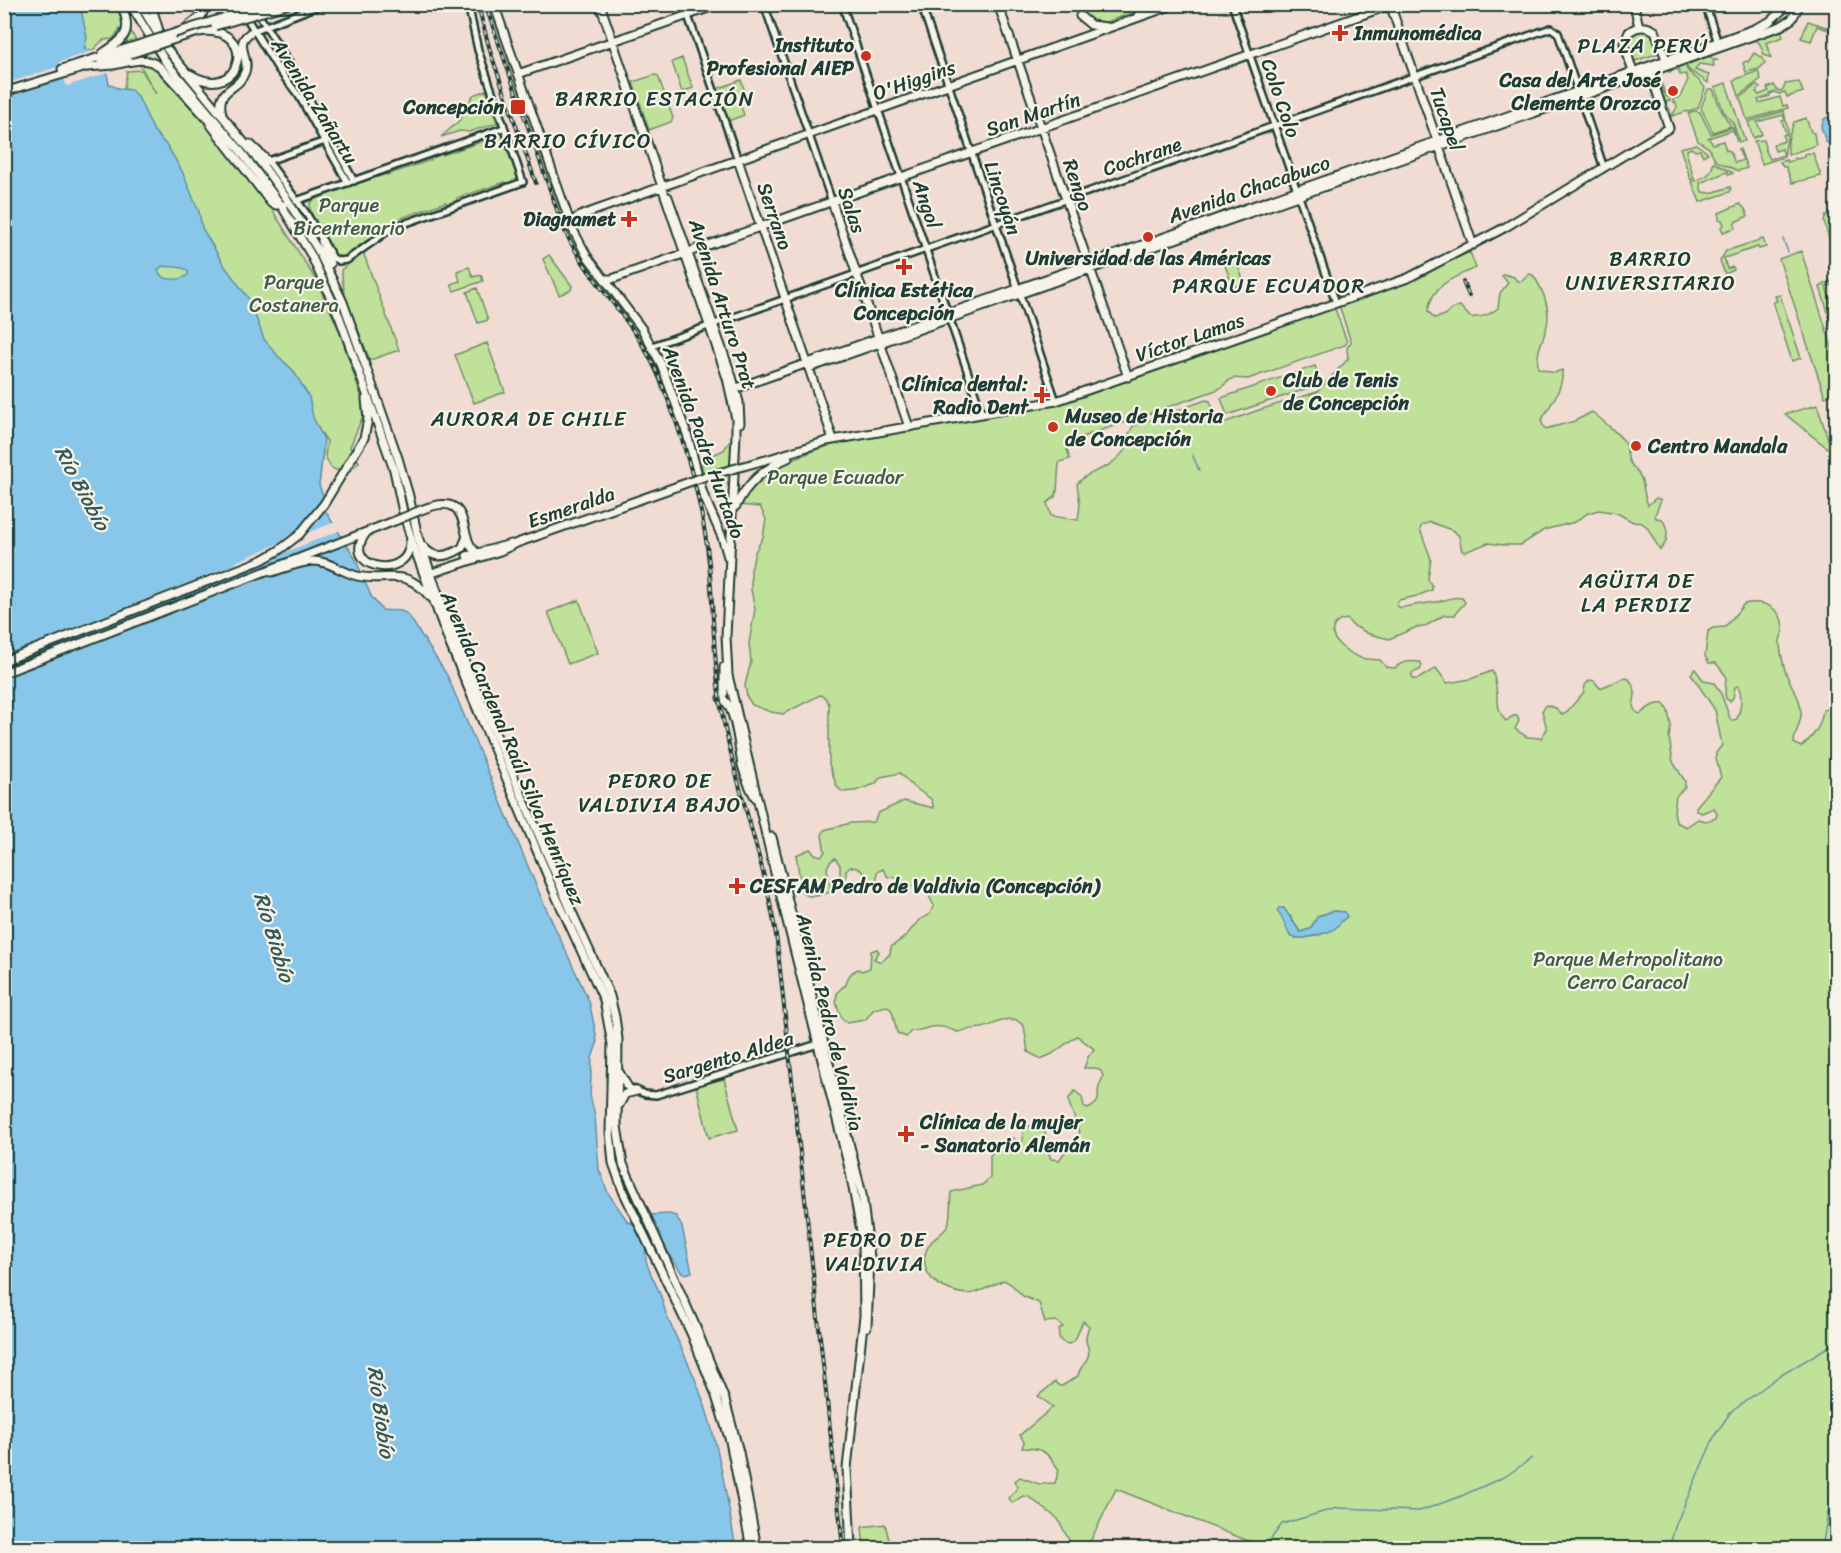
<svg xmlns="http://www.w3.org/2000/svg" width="1841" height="1553" viewBox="0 0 1841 1553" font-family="Sriracha,sans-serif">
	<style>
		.green { fill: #c0e19a; stroke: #708f67; stroke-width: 1.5; fill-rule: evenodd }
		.water { fill: #89c7ea; stroke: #5f90a1; stroke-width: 1.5; fill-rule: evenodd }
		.pier { fill: #f1dcd3 }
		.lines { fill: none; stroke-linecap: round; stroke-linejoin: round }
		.stream { stroke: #5f90a1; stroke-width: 1.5 }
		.minor-casing { stroke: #1f3d34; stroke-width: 10 }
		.major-casing { stroke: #1f3d34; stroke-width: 11 }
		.minor { stroke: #f7f3e8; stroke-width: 5 }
		.major { stroke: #f7f3e8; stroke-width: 7 }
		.rail-casing { stroke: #1f3d34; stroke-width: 4 }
		.rail { stroke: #f7f3e8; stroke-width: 1.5; stroke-dasharray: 4.5; stroke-linecap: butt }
		.major-bridge-casing { stroke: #1f3d34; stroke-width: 11; stroke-linecap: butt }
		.major-bridge { stroke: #f7f3e8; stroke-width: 7 }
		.poi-dot { fill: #c8321e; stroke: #f7f3e8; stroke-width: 2 }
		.labels { text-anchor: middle; stroke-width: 4.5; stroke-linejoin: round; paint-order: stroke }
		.poi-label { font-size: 20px; font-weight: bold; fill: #1f3d34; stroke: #f7f3e8; text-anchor: start }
		.street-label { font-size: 20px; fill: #1f3d34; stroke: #f7f3e8 }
		.park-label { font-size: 20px; fill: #3f5e48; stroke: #f7f3e8 }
		.neighbourhood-label { font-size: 21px; letter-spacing: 1.5px; fill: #1f3d34; stroke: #f7f3e8 }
		.water-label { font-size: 21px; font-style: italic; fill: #345958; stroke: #f7f3e8 }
	</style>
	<rect width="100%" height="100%" fill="#f1dcd3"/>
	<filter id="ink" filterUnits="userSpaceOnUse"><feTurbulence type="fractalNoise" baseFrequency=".0167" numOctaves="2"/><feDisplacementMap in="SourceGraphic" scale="12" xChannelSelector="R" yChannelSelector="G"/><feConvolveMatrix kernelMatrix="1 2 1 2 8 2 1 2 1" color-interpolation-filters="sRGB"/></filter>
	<g filter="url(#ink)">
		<path class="green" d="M5,5h100l4,6 -3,-6h12l12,17 1,9 12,24 8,4 3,8 58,64 59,77 45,72 23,50 24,72 1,11 -14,34 9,15 -12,12 -16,-6 -6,-12 2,-15 -5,-7 1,17 -4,34 -314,-380 102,-24c3,5 11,9 17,7l3,-17 15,-1 14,24 -36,-65 -7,10 -10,1 -10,10h-7l-2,-4z
			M1080,5h65l-7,6 -41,14 -13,-8z
			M1808,21l24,8 -1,2 -14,-5 -6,15 -10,-3z
			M1639,29l13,2 10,21 -30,10 -5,-15 2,-12z
			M1781,29l2,8 -17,6 5,15 -7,-3 -4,-11 -5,-5z
			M1754,53l8,4 3,6 -6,6 -13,3 -3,-9 3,-2 2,1z
			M1708,56l9,4 -4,1 1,5 -15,-2 -4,6 14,5 -1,8 -19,-13 -3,-5z
			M682,58l11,30 -11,4 -10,-30z
			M1684,64c3,11 16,14 21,24l-7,20 -29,9 -9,-27 2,-5 4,12 3,-1 1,5h-3l-1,3 4,6v3l3,1 4,-7 -1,-4 -3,-1v-3l7,-2 8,-17 -2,-6 -6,1 -2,-6 -9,3 1,-3z
			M1758,71l3,8 -22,17 -5,-16z
			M655,75l3,1 8,22 -2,6 5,3 4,11 -2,4 -22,8 -16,-48z
			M741,80l6,18 -8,3 5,14 -16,6 -11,-32z
			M1799,82l4,10 -16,5 -2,-5 -6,2 -4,-2 -5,2v2l-12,4 1,3 21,-6 3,9 4,-1 1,3 -41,12 -7,-22 16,-13 4,3 -4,4 3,3 10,-4 -2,-3 7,-3 3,5 4,1 3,-3 1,-4z
			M1726,83l19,58 -6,1 -5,-17 -11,-15 -8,-23z
			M1708,89h5l8,21 10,16 -18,6 -12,-24z
			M486,90l11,33 -28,9 -9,-1 -19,6 18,-16 14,-26z
			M1694,111l6,1 11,22 22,-7 4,15 -4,-12 -25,8 5,6 10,-3 3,9 4,1 5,12 8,-3 -5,-11h2l7,19 -9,3 -22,-10 -7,-13 -11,-7 -10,-28z
			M1784,111l4,21 -4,25 -22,7 -8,-23 10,-1 1,9 5,10 14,-4 -2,-6 -7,2 -2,-6 11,-4 -1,-6 3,-1 -4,-13 3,-1 -2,-5 -26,7 5,12 -9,4 -5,-16z
			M1806,118l5,14 3,1 2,12 -28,10v-15l6,-18z
			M499,132l4,2 14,39v8l-7,3 -5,-2 -48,16v4l-9,3 -2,-3 -45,16 -2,5 -15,6 -41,28c-5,0 -5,1 -9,-3 -8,-8 -26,-41 -24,-51l5,-4 66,-26 6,2 44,-15 -1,-5 10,-3 3,3 47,-16 3,-5z
			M1696,144l12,9 -5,3 -3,-6 -5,1 -4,-3 -4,2v5l7,24 -3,1 -11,-32z
			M1809,153l1,1 3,-1 8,23 -29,7 -6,-16h-3l-3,-5 6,-2 1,2 7,-2v-2l3,1 7,-2v-3z
			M1713,162l20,11 -4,2 -2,-3 -27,11 2,9 9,1 19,-6 1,2 -1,3 -30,10 -8,-20c11,-4 21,-7 21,-20z
			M1740,204l5,5 3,7 -13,6v6l-12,4 -2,-5 3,-2 -2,-5h-3v-7z
			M1834,214l-1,7 3,10v33l-12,-43 2,-5z
			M1763,239l3,8 -7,2 -1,-2 -34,11 3,11 6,-2 1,3 -9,4 -5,-13 6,-10z
			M1801,251l35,109v33l-11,4 -46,-138z
			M363,252l36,98 -29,10 -25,-64 -4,-26z
			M1470,252l6,16c-22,9 -44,16 -48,43l6,7c14,-1 14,-10 26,-12l10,11c11,1 20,-2 28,-9l2,-15 8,-10 -6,-7 1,-2 11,3 3,4h5l7,-7 4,1c9,13 18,33 14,50 -4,17 -11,25 -9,43l16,5 8,-3c2,19 -12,35 -21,51l4,8 30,-8 17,-9c7,5 31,26 34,32 2,6 0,13 4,19 4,5 8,9 11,15 3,9 3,18 7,27l8,-7 5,2 -6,15 1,3 6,1c7,10 7,23 -2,31l-13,-23 -5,-4 -9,-1 -16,-9 -18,-3 -11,3 -13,9 -31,8 -23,15h-17l-16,-2 -23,9 -3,-1 -3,-15 -5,-5 -24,-9 -8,3 -2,4 11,30 -3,20 4,7v4l-15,6 -18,4 -3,5 5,3c13,-4 27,-4 40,-7 8,-2 12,-5 21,-3l3,4c-2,5 -8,7 -10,13h-11l-20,12h-7l-28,12 -20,-5 -17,-9 -5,-6c-6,1 -13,3 -14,10 -3,14 18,25 28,29 7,2 13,1 19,2l6,7 9,1c7,-7 15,-7 25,-6l2,3 -2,5 -8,3v6h6l18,-11 11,15 24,-4 21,-8c8,16 1,37 14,50l7,-5h4l2,5 -4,8 12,8 14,1 6,-9 -5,-18 4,-6 10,3 6,7 4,-2 18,-21 1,-7 5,-5 4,1 6,7 25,-10 4,1c3,4 5,9 6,14 0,10 -6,16 5,21 7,-5 14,-12 24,-10l4,7 3,15 -2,11 4,25 12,19v6l-9,9 -2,15 2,11 10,5 12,-8 8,2 10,-3 1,-4 -3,-6 -12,5 -6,-2v-4l25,-30 -5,-18v-6l6,-8 -7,-35 -24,-36 4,-5 9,12 10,2 6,8 11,30 6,-2c4,-10 6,-24 1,-33l-3,1 -2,11 -3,3 -4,-2 -1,-5 1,-18 -10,-13h-7l-4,-7 3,-25 5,-3 12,-1 19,-23c19,-4 39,3 39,26 0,4 -4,9 -3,13 0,6 3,21 5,27 4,15 16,26 16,42 1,11 -7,20 -7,31l7,4c13,-11 20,-20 22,-37l13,-3v841h-584l-1,-6 -135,-53 -28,57 -5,2h-10l-15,-29 -29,-22 -6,-1 -11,7 -3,-5 9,-11 -3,-6 5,-4 19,7 16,-1 4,-13c-12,-18 -15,-22 -37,-22l2,-6 -4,-7 33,-28 -15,-11 17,-14 4,4h3l16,-10c1,-8 6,-10 9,-17 4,-8 0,-12 -1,-19 -1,-4 2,-10 3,-14l-6,-5 -8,19 -6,4c-10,-2 -11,-6 -10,-15l4,-2 -7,-6 -11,1 -6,-19 -16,-7 -12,-12 -7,-4c-26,11 -32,21 -61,7 -18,-9 -25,-29 -11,-46 5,-5 13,-9 16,-16 3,-10 2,-22 3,-33l31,-7 8,-7v-23l13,-13 10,-4 7,6 3,-4v-13l5,-1 16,2c2,7 4,26 7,31l8,1 9,-12 5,-2 6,-7c2,-14 -12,-33 -10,-40 0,-1 5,-7 6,-8l7,6 2,10 4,2c15,-8 8,-10 11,-23 1,-3 4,-6 4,-10l-2,-5 -6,-3h-11l4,-11 6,-8 -17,-13 -25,18 -11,5 -13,-7 -4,-26 -9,-7 -2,2 -3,-2c-10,1 -18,7 -28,9 -9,1 -15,1 -24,4 -9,-3 -17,-7 -27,-5 -7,1 -12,5 -20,4l-5,6 -9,-4 -5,-22 -5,-5 -13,3 -9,11 -18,3 -5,-4c-6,-14 -11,-26 4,-34 2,-9 4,-12 12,-16l4,2 8,-3 1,-17 6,-2 2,3 -5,7 7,3 9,-8 1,-7 15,-11 13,-16 10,-5 5,-9 -6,-12 -34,-17h-6l-5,-8 -6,3v9l-3,3 -7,-3c-3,-9 -7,-14 -17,-14l-4,3v8l-3,2 -3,-3v-12l-5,-7c-16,10 -2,19 -5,34 -11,3 -19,8 -28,0l-6,-37 14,-6 5,5 6,2 4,-4 -3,-17 2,-5 27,-7 23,-1 4,-9 26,-12 30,7 -3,-9 -19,-13 -12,-13 -19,4 -6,7 -20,7 -12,1 -6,-5 -8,-23v-60l-4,-7 -5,-2 -37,19 -12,-2 -19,-7 -5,-8 -2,-12 6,-23 -2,-19 6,-34 -4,-19v-20l4,-18 8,-15 3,-18 -6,-12 -21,-2 4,-8 18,-21 26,-15 43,-16 110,-21 110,-19 283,-98 2,2 12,33 -2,3 -97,34c-21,-1 -12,-3 -29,10l-154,54 5,16 -11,3 -2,29 -2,6 -8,6 4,13 27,4 2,-16 -3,-20c8,-10 19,-12 30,-18 8,-4 13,-10 19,-17v-9l7,-14 73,-26 4,1 8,24 38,-14 61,-19 31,-33 -1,-11 4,-6 -11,-34 2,-4 66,-24zM1334,911l10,1 2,5c-6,3 -8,10 -14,13 -10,4 -33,12 -42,6l-5,-15 -7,-9 12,4 10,16 10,-3 8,-13z
			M549,255l23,31 -1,4 -12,5c-5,-12 -11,-25 -16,-36z
			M1235,256l9,27 -11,4 -10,-27z
			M469,267l4,10 8,-2 2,6 -29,10 -3,-7 9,-3 -3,-10z
			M1830,281l1,4 -5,2 7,21h3v9l-2,2 2,18 -16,-50z
			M477,288l11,32 -10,3 -11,-31z
			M1780,295l21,63 -9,3 -19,-59 4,-1 -2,-5z
			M487,343l18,49 -31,11 -19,-48z
			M1315,366l6,18 -94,31 -6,-17z
			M1817,405l14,43 -1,2 -45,-36z
			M733,440v57l-12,-28 -18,5 -2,-14 23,-10 6,-9z
			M579,600l19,53 -30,11 -20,-52z
			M724,1079l14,51 -29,8 -13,-52z
			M885,1524l4,16 -6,1v4h-4l-3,-4h-4v4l-8,3 -2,-21z"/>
		<path class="water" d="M5,5h75l7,33 -3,11 13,3 8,12 4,20 8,4 14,2 7,7 16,34 14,16 14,24 17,41 3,16 22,37 25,34 15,40 14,17 15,14 16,27 4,20 11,23 -5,45 5,13 2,14 29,46 16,38 11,14c11,2 19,-3 27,6l38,59 97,229 45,97 7,33 1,10 -5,14 -2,37 5,21 4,53 9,24 20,29 13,4 8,-11 20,-1 7,2 6,11 10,45 -6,2 -5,-2 -20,-31c-14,-4 -17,7 -15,19 2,11 10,23 14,34 3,7 4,15 7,22 10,25 24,50 33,76 19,50 26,104 36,156h-731zM162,266c9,2 19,-1 26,5v4c-9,6 -27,7 -30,-5z
			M1828,117l8,9v36l-1,2h-3l-3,-8 4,-3 -1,-8 -6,-3 -5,-15 3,-8z
			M1279,908h5l16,24 10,-3 8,-13 16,-5 11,1 2,5c-6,3 -9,10 -14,13 -7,3 -37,12 -42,6 -5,-4 -6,-17 -14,-25z"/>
		<path class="pier" d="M98,49l10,15 2,8 -43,14 -3,-7 -60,19 1,-14 55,-18 -1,-4z
			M325,494l3,8 -24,32 32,-12 5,8 -336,134v-9l231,-91v-2l41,-18 24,-17z"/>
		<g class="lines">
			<path class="stream" d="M1783,239l5,13
				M1192,454l7,16
				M1264,1548l18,-24 55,-16 83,3 39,-14 47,-21 26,-18
				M1669,1548l7,-24 39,-89 15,-22 45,-34 61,-37
				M1822,1548l7,-41 7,-20"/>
			<defs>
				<path id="minor" d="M238,4l40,65 21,27 49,87
					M252,4l37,59 65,118
					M684,4l54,156
					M764,4l68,198
					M842,4l140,410
					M921,4l135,397
					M1232,4l104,299
					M1705,4l13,39
					M253,31l70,-27
					M331,139l-63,22 38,52 27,45 6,3 8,-1 45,-32 131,-46 -45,-132 -10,-46
					M296,201l207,-73
					M652,346l899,-318 7,5 46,135
					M625,1086l20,8 11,1 162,-51"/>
				<path id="major" d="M130,4l35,57 74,88 42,56 30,50 28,61 55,154 9,42 9,30 37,100 107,254 48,104 8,44 -2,88 3,31 10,28 68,142 24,60 15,48 21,107
					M140,4l27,45 94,114 26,36 32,53 24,50 55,156 11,38 9,41 33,93 120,280 39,86 5,21 3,22 -1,87 6,38 72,161 30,75 14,52 18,96
					M151,4l8,27
					M494,4l78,224 15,28 55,73 19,35 26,70 16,60 19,43 6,20
					M600,4l127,374 9,41v16l-10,201 2,39 47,198 75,299 13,70 1,74 -17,152 4,80
					M998,4l130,373
					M1390,4l83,241
					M1634,4l5,23
					M276,8l13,-4
					M1080,16l11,9 16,2
					M1137,17l10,-13
					M185,29l17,-14 4,-11
					M172,40l30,-9
					M103,53c23,-15 30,-21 18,-49
					M101,63l29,-9
					M88,67c8,-1 16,-1 25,-2 17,-3 32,-10 47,2l55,60
					M62,69l66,-21
					M1633,72l-9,-29 5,-11c8,-6 17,-7 26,-1l13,33
					M190,74c52,32 71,-51 8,-42
					M518,74l202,-70
					M4,92l86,-26
					M222,114c-7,-27 16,-22 23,-42 6,-16 -14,-29 8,-41
					M211,125l60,78 5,2h7
					M250,144l18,17
					M738,160l95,279
					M668,197l64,180 7,25 1,21
					M832,202l77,225
					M572,228l3,-9 10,-5 591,-210
					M322,241l8,23
					M605,279h7l781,-275
					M809,368l972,-342 11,-7 8,-15
					M734,389l1020,-360 15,-7 20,-18
					M769,459l58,-18 229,-40 352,-123 96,-50 165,-100 -19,-56
					M706,476l16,-4
					M736,506c10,-22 30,-39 52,-48
					M421,510c57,-23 33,31 58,44
					M367,532c-30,36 42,51 43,10
					M424,547c10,14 25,9 38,1l5,-12
					M467,556l44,-12
					M272,572c13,-4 27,-10 41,-11 17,0 28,11 44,15 32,7 46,-11 73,21
					M429,574l71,-23 17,-8 161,-57
					M4,661l258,-101 16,-9 21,-16 25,-31 40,-66 4,-19 -2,-20
					M724,667v26l-3,5c15,6 18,52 21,67 3,11 7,22 13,32
					M4,673l393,-153
					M772,837l90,357 8,64 -3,69
					M619,1072l9,15
					M619,1105l6,-11 12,-3"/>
			</defs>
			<use href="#minor" class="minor-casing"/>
			<use href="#major" class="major-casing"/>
			<use href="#minor" class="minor"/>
			<use href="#major" class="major"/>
			<defs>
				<path id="rail" d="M485,4l78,223c24,54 71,91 95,148 24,56 45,128 51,188 5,49 4,97 12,145 14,79 45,154 56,234l66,606
					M480,13l11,41 45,129
					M1463,282l6,14"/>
			</defs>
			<use href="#rail" class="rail-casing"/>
			<use href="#rail" class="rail"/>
			<defs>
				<path id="major-bridge" d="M215,26l61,-18
					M128,48l139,-44
					M130,54l42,-14
					M722,472l47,-13
					M678,486l28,-10
					M397,520l24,-10"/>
			</defs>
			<use href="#major-bridge" class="major-bridge-casing"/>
			<use href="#major-bridge" class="major-bridge"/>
		</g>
	</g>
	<g class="poi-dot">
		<path d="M1337 24h6v6h6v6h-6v6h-6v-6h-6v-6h6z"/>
		<circle cx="866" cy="56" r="6"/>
		<circle cx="1673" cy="91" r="6"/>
		<rect x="510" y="99" width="16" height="16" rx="3"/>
		<path d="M626 210h6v6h6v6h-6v6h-6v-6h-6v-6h6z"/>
		<circle cx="1148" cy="237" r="6"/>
		<path d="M901 258h6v6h6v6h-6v6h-6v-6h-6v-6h6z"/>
		<circle cx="1271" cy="391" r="6"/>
		<path d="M1039 386h6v6h6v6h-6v6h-6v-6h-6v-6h6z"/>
		<circle cx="1053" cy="427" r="6"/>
		<circle cx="1636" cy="446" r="6"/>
		<path d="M734 877h6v6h6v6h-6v6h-6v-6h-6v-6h6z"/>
		<path d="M903 1125h6v6h6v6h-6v6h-6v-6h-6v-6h6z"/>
	</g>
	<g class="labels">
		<g class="poi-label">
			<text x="1354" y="40">Inmunomédica</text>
			<text x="854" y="52" text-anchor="end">Instituto<tspan x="854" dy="23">Profesional AIEP</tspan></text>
			<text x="1661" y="87" text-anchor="end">Casa del Arte José<tspan x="1661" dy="23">Clemente Orozco</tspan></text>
			<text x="504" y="114" text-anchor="end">Concepción</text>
			<text x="616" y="226" text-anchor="end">Diagnamet</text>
			<text x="1148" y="265" text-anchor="middle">Universidad de las Américas</text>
			<text x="904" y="297" text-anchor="middle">Clínica Estética<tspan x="904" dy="23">Concepción</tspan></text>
			<text x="1283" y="387">Club de Tenis<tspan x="1283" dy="23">de Concepción</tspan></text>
			<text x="1028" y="391" text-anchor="end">Clínica dental:<tspan x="1028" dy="23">Radio Dent</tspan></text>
			<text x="1065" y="423">Museo de Historia<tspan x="1065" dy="23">de Concepción</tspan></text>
			<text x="1648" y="453">Centro Mandala</text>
			<text x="750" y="893">CESFAM Pedro de Valdivia (Concepción)</text>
			<text x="920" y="1129">Clínica de la mujer<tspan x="920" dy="23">- Sanatorio Alemán</tspan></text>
		</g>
		<g class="street-label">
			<text transform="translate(914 80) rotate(-19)" y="7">O'Higgins</text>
			<text transform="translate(1281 98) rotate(71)" y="7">Colo Colo</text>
			<text transform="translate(315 101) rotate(58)" y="7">Avenida Zañartu</text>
			<text transform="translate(1033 114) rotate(-19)" y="7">San Martín</text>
			<text transform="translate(1447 119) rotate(71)" y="7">Tucapel</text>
			<text transform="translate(1142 156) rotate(-19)" y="7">Cochrane</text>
			<text transform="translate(1078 185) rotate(71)" y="7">Rengo</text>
			<text transform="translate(1249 189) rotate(-19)" y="7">Avenida Chacabuco</text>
			<text transform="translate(1003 198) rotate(71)" y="7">Lincoyán</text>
			<text transform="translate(927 204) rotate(72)" y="7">Angol</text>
			<text transform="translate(852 210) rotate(71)" y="7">Salas</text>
			<text transform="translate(775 216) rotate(71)" y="7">Serrano</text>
			<text transform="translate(723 304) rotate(72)" y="7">Avenida Arturo Prat</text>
			<text transform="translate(1190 337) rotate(-19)" y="7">Víctor Lamas</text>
			<text transform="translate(704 442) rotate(70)" y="7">Avenida Padre Hurtado</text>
			<text transform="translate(571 507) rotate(-19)" y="7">Esmeralda</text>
			<text transform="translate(513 748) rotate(67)" y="7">Avenida Cardenal Raúl Silva Henríquez</text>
			<text transform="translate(830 1022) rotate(76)" y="7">Avenida Pedro de Valdivia</text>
			<text transform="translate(728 1057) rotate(-17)" y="7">Sargento Aldea</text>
		</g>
		<g class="park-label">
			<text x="349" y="212">Parque<tspan x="349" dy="23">Bicentenario</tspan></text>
			<text x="294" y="289">Parque<tspan x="294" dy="23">Costanera</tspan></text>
			<text x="835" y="484">Parque Ecuador</text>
			<text x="1628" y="966">Parque Metropolitano<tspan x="1628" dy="23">Cerro Caracol</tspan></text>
		</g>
		<g class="neighbourhood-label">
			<text x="1643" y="53">PLAZA PERÚ</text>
			<text x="655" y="106">BARRIO ESTACIÓN</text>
			<text x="568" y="148">BARRIO CÍVICO</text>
			<text x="1651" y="266">BARRIO<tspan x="1651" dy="24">UNIVERSITARIO</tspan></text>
			<text x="1269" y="293">PARQUE ECUADOR</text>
			<text x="529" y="426">AURORA DE CHILE</text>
			<text x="1637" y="588">AGÜITA DE<tspan x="1637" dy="24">LA PERDIZ</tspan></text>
			<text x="660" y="788">PEDRO DE<tspan x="660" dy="24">VALDIVIA BAJO</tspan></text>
			<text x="875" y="1247">PEDRO DE<tspan x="875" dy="24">VALDIVIA</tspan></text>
		</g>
		<g class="water-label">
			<text transform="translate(82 488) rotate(62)" y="7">Río Biobío</text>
			<text transform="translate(274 937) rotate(73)" y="7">Río Biobío</text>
			<text transform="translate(381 1412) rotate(82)" y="7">Río Biobío</text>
		</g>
	</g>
	<rect width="1841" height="1553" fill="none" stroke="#f7f3e8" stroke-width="24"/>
	<rect x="12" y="12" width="1817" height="1529" fill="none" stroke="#1f3d34" stroke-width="2" filter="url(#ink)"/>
</svg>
